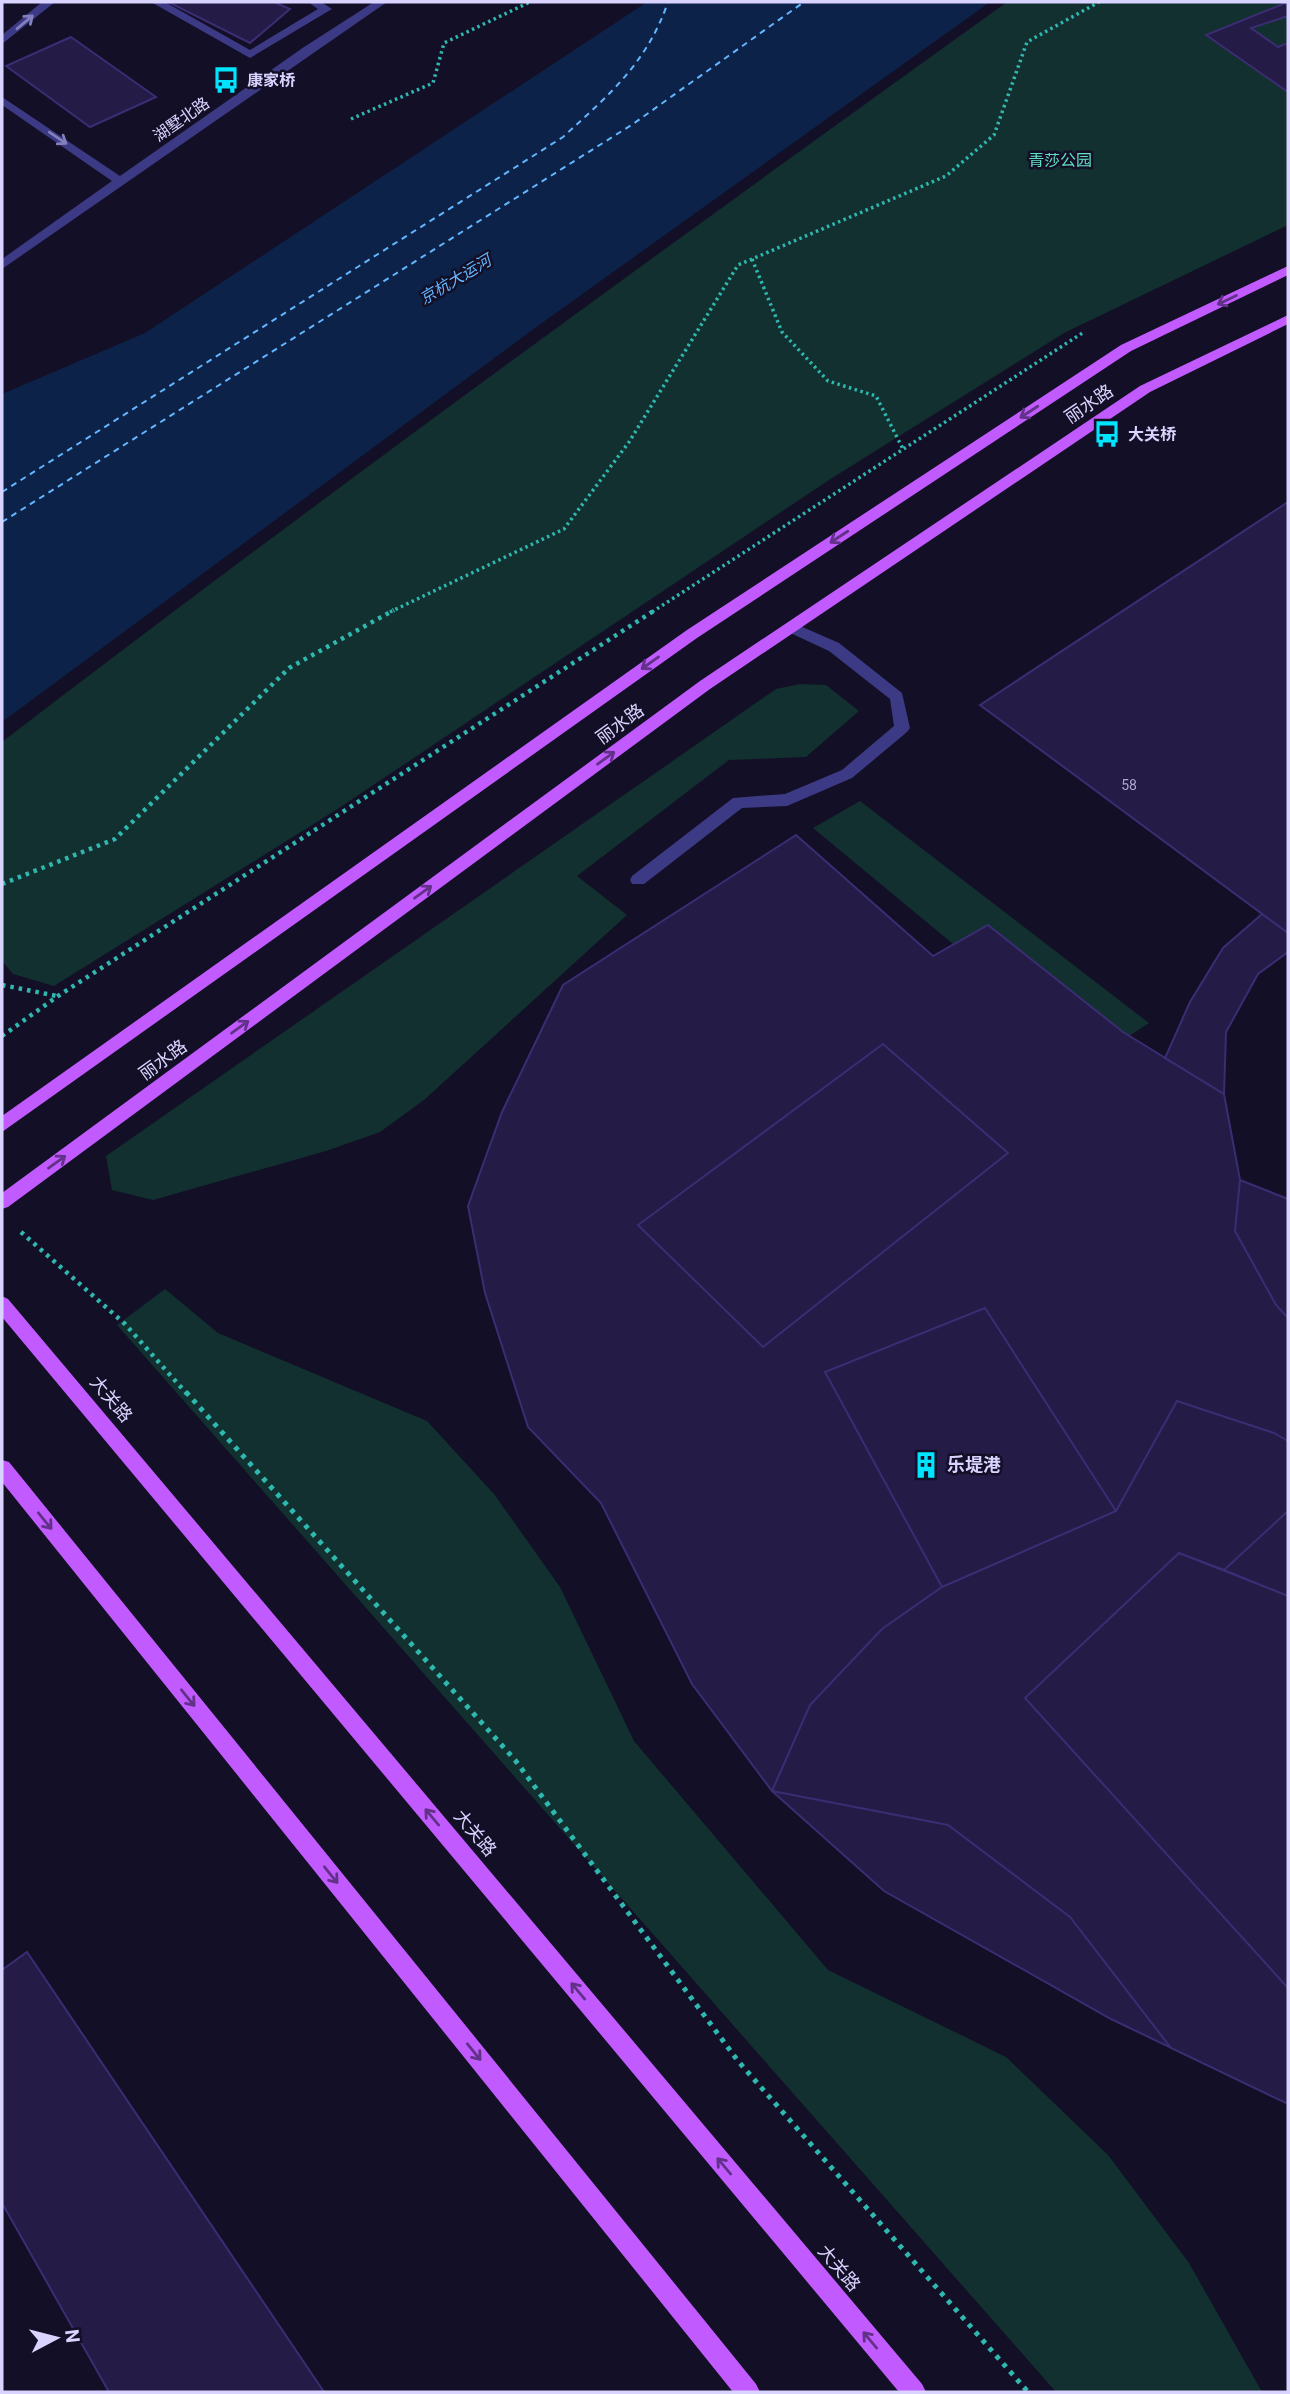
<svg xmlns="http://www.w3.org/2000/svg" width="1290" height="2394" viewBox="0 0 1290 2394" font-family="Roboto,'Noto Sans SC',sans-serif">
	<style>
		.green { fill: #12302f }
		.water { fill: #0c2248 }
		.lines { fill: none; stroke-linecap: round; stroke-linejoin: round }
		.ferry { stroke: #62b6ff; stroke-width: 2; stroke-dasharray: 6 5; stroke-linecap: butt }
		.building { fill: #241b47; stroke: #3b2d73; stroke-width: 2 }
		.path-far2 { stroke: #2fb8b0; stroke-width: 3.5; stroke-dasharray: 2.5 3.5; stroke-linecap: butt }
		.path-far1 { stroke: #2fb8b0; stroke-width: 4.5; stroke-dasharray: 3.5 5; stroke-linecap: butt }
		.path { stroke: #2fb8b0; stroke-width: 5; stroke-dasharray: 4.5 6; stroke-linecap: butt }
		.minor { fill: #3d3a85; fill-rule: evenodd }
		.major { fill: #c25bff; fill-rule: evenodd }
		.oneway { stroke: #837fbc }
		.oneway2 { stroke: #623188 }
		.labels { text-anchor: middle; stroke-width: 5; stroke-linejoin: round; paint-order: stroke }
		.number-label { font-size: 14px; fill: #aca6d1 }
		.far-poi-label { font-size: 16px; font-weight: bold; fill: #d9d4ff; stroke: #130f26; text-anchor: start }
		.far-street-label { font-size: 16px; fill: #d9d4ff; stroke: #130f26 }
		.far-park-label { font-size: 16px; fill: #5fe0c0; stroke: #130f26 }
		.far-water-label { font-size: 16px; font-style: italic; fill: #62b6ff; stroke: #130f26 }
		.street-label { font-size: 18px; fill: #d9d4ff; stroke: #130f26 }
		.poi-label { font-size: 18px; font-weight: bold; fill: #d9d4ff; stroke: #130f26; text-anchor: start }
	</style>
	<rect width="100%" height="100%" fill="#130f26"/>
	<path class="green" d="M1007,2h281v223l-224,108 -235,147 -493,330 -282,176 -41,-12 -11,-13v-219c330,-253 667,-497 1005,-740z
		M800,684l26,1 33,26 -53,46 -77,3 -152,116 50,39 -203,185 -44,32 -54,19 -173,49 -41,-10 -6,-34 670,-467z
		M860,801l289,222 -56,37 -280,-232z
		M165,1289l53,44 209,88 67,73 66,93 74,154 194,229 178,87 102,98 81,108 73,129h-206l-939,-1067z"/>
	<path class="water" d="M647,2h343l-455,326 -533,394v-328l143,-61z"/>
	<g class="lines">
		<path class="ferry" d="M2,492l561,-355c46,-42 84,-74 105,-135
			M2,522l631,-398 171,-122"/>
	</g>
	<path class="building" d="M173,2h101l16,7 -40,34 -80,-40z
		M1288,2v14l-37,12 27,19 10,-4v49l-82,-57z
		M71,37l85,60 -66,30 -84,-61z
		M1288,502v431l-308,-228z
		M796,835l137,121 55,-31 135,107 101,62 16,86 48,19v905l-177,-85 -227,-128 -112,-100 -80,-107 -91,-181 -73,-76 -43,-134 -17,-87 34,-94 61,-127z
		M1262,914l26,19v19l-30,22 -32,58 -2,62 -59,-36 25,-56 33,-54z
		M883,1044l125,109 -245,194 -125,-122z
		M1240,1180l48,19v119l-12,-13 -41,-74z
		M985,1308l131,203 -174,76 -117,-215z
		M1177,1401l97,32 14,8v70l-64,59 -45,-17 -154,145 263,290v116l-117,-56 -101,-131 -122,-92 -176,-34 38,-86 72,-76 60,-42 174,-76z
		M1288,1511v85l-64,-26z
		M1179,1553l109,43v392l-263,-290z
		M27,1952l297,440h-215l-107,-189v-233z"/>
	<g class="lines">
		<path class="path-far2" d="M351,119l82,-36 11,-40 86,-41
			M752,259l30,73 46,49 48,15 27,53
			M390,612l174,-83 65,-87 109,-177 208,-89 48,-41 33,-93 72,-40
			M652,612l432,-280"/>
		<path class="path-far1" d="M2,884l113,-45 174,-171 105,-58
			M2,985l55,11
			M2,1036l56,-40 597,-386
			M21,1232l104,92 62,70"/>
		<path class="path" d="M186,1392l329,368 223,301 290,331"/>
		<path class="minor" d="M42,2h13l-53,42v-9z
			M151,2h14l85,48 68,-41 -10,-7h13l11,7 -82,49z
			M374,2h13l-385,267v-10l110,-78 -110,-76v-8l118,79 184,-129z
			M791,622l48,21 63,50 8,35 -3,4 -55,46 -65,28 -45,2 -98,76h-12l-2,-4 2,-4 101,-78 52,-4 57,-24 52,-44 -4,-27 -61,-48 -43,-20 -2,-4z"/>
		<path class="major" d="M1288,266v9l-157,76 -434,287 -695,494v-16l685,-486 434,-285z
			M1288,315v9l-138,68 -440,297 -702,518 -6,2v-16l698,-512 440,-295z
			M2,1296l6,3 914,1085 4,8h-27l-897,-1075z
			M2,1460l7,2 747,922 4,8h-27l-731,-910z"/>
	</g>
	<defs><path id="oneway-shaft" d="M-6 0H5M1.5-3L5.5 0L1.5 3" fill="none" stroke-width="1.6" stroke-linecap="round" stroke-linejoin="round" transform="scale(1.75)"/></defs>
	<g class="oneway">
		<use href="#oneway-shaft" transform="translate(25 22) rotate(-40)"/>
		<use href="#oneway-shaft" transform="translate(58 138) rotate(34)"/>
	</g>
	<g class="oneway2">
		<use href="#oneway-shaft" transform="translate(1227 300) rotate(154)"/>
		<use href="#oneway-shaft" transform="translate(1029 412) rotate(147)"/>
		<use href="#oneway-shaft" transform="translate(839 537) rotate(147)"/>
		<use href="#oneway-shaft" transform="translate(650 663) rotate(145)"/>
		<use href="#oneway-shaft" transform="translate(606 758) rotate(-36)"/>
		<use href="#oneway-shaft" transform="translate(423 892) rotate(-36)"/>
		<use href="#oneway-shaft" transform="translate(240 1027) rotate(-36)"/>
		<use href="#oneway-shaft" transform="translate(57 1162) rotate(-36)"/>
		<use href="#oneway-shaft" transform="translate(45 1521) rotate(51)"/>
		<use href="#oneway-shaft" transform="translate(188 1698) rotate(51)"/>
		<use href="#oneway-shaft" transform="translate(432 1817) rotate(-130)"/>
		<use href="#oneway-shaft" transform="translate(331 1875) rotate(51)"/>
		<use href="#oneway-shaft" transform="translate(578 1991) rotate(-130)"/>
		<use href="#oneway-shaft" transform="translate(474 2052) rotate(51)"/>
		<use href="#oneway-shaft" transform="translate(724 2166) rotate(-130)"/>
		<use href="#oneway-shaft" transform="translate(870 2340) rotate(-130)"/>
	</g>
	<defs>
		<symbol id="bus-bare" viewBox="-9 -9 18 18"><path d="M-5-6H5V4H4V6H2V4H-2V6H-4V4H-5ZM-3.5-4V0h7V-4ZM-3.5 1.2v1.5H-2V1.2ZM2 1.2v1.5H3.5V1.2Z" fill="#00e5ff" stroke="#130f26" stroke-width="2.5" paint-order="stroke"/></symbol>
		<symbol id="building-bare" viewBox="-9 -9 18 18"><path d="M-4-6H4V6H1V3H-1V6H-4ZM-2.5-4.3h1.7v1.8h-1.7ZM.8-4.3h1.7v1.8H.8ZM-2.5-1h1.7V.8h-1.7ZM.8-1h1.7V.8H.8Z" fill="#00e5ff" stroke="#130f26" stroke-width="2.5" paint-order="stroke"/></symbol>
	</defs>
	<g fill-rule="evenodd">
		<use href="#bus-bare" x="207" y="61" width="38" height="38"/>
		<use href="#bus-bare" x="1088" y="415" width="38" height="38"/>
		<use href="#building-bare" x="907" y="1446" width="38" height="38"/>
	</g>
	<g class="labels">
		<g class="number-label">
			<text x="1129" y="790">58</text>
		</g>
		<g class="far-poi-label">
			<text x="247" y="86">康家桥</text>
			<text x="1128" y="440">大关桥</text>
		</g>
		<g class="far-street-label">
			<text transform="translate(181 119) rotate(-35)" y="6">湖墅北路</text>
		</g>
		<g class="far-park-label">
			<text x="1060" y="166">青莎公园</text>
		</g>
		<g class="far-water-label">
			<text transform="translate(455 279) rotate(-31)" y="6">京杭大运河</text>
		</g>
		<g class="street-label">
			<text transform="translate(1089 404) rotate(-34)" y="6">丽水路</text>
			<text transform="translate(620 724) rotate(-36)" y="6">丽水路</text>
			<text transform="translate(163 1060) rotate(-36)" y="6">丽水路</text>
			<text transform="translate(111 1399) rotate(50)" y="6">大关路</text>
			<text transform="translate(475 1833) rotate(50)" y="6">大关路</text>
			<text transform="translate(839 2268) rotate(50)" y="6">大关路</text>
		</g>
		<g class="poi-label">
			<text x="947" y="1471">乐堤港</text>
		</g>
	</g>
	<rect width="1290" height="2394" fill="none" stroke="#d9d4ff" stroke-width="7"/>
	<g transform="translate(56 2338) rotate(83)" stroke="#130f26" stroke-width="5" paint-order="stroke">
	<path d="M0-5L12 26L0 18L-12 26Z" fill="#d9d4ff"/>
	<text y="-10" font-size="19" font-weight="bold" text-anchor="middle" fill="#d9d4ff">N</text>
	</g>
</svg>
